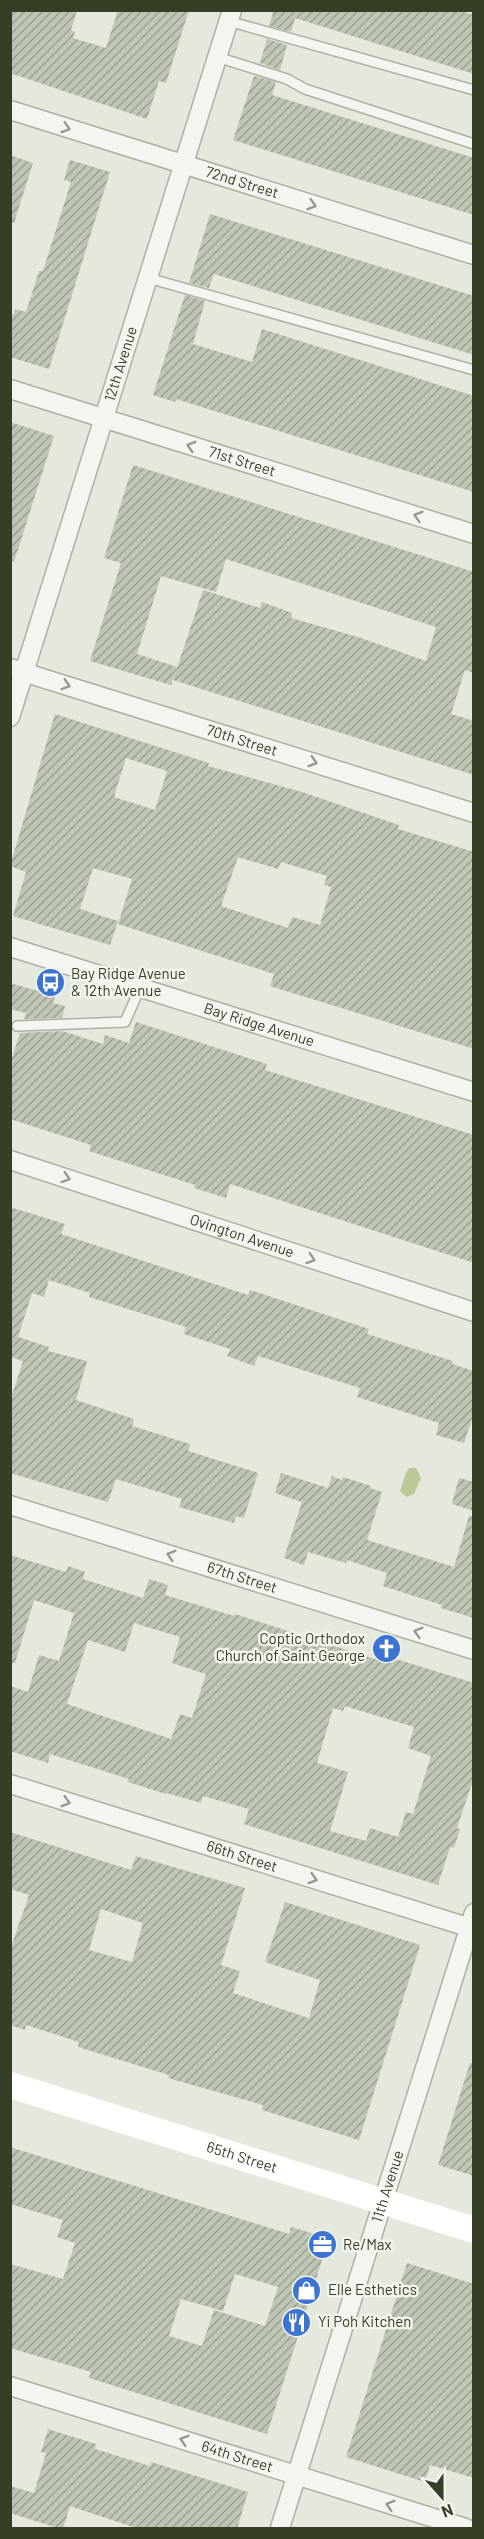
<svg xmlns="http://www.w3.org/2000/svg" width="484" height="2539" viewBox="0 0 484 2539" font-family="Barlow,sans-serif">
	<style>
		.water { fill: #bbc997 }
		.building { fill: url(#building-hatch); fill-rule: evenodd }
		.lines { fill: none; stroke-linecap: round; stroke-linejoin: round }
		.service-casing { stroke: #acb2a2; stroke-width: 12 }
		.minor-casing { stroke: #acb2a2; stroke-width: 21 }
		.service { stroke: #f3f6f0; stroke-width: 9 }
		.minor { stroke: #f3f6f0; stroke-width: 18 }
		.secondary { stroke: #fff; stroke-width: 26 }
		.oneway { stroke: #949a8b }
		.labels { text-anchor: middle; stroke-width: 5; stroke-linejoin: round; paint-order: stroke }
		.street-label { font-size: 15px; fill: #353f26; stroke: #f2f5ed }
		.poi-label { font-size: 15px; fill: #353f26; stroke: #f2f5ed; text-anchor: start }
	</style>
	<defs>
		<pattern id="building-hatch" width="6" height="6" patternUnits="userSpaceOnUse" patternTransform="scale(1.5)"><rect width="6" height="6" fill="#bec5b4"/><path d="M-1 1l2-2M0 6l6-6M5 7l2-2" fill="none" stroke="#9ba192"/></pattern>
	</defs>
	<rect width="100%" height="100%" fill="#e4e8dd"/>
	<path class="water" d="M410,1468h6l5,10 -7,16 -8,3 -6,-6 6,-19z"/>
	<path class="building" d="M10,10h67l-6,20 4,2 -2,6 33,10 12,-38h71l-23,73 -7,-2 -12,38 -137,-46z
		M274,10h184l16,5v59l-179,-56 -4,14 -22,-6z
		M267,39l20,6 -7,25 -20,-7z
		M254,76l22,6 -4,13 202,63v57l-241,-75z
		M10,155l23,8 -19,60 -4,-1z
		M70,160l40,12 -61,197 -39,-12v-43l4,1 1,-6 11,3 13,-41h4l28,-89 -7,-2z
		M210,214l264,82v59l-260,-81 -5,14 -20,-5z
		M185,295l20,6 -12,43 59,18 10,-33 212,67v96l-298,-93 -1,3 -22,-7z
		M10,422l44,14 -40,126 -4,-1z
		M133,465l341,107v101l-9,-3 -14,44 23,7v54l-301,-95 30,-90 57,18 2,-6 30,11 -1,5 67,19 68,24 10,-34 -210,-68 -10,33 -55,-16 -24,78 40,13 -6,18 -81,-24 31,-98 -17,-5z
		M55,714l154,49 -1,3 94,26 97,33 -1,4 76,23v197l-204,-63 4,-12 -156,-50 14,-45 -39,-11 -13,41 38,12 -8,24 -97,-29 13,-44 -16,-6zM126,758l41,13 -12,39 -41,-13zM238,857l40,12 3,-7 46,14 -3,9 7,2 -11,38 -28,-8 -4,11 -67,-22z
		M10,983l45,13 -2,7 12,3 -3,12 -38,1 2,-6 -16,-4z
		M136,1022l131,42 -2,6 209,65v128l-244,-79 -4,14 -32,-10 1,-3 -106,-34 2,-6 -81,-26v-55l10,-31 42,-2 41,13 2,-9 24,8z
		M10,1207l55,17 -4,10 187,61 2,-5 119,39 -2,5 86,27 -1,3 22,7v42l-10,30 -28,-8 3,-12 -82,-26 3,-9 -102,-32 -4,10 -27,-10 3,-7 -46,-15 2,-7 -97,-30 1,-4 -41,-13 -5,17 -12,-4 -14,44 31,10 -1,4 39,10 -11,39 58,19 -2,7 58,18 -2,7 70,22 -14,45 -8,-2 -2,7 -55,-16 3,-8 -66,-20 -8,23 -98,-29v-72l13,-40 -13,-4z
		M281,1473l47,15 4,-12 10,4 1,-3 28,9 -1,2 12,4 -15,48 87,27 15,-51 5,1v101l-33,-10 1,-3 -59,-19 4,-13 -40,-13 -1,3 -38,-11 -4,13 -20,-7 18,-56 -27,-9z
		M459,1478l15,4v29l-22,-7z
		M10,1555l56,17 2,-6 17,6 -2,7 60,19 6,-19 19,6 -3,10 69,21 1,-2 146,47 2,-6 91,28v94l-17,51 3,1 -6,19 -4,-1 -12,38 -194,-61 5,-15 -46,-13 -2,7 -34,-10 -1,1 -38,-12 1,-3 -79,-25 -2,9 -38,-12v-65l18,6 11,-37 20,6 15,-48 -40,-13 -19,63h-5zM134,1623l46,14 -8,26 34,11 -14,44 -12,-4 -9,25 -104,-35 21,-64 37,12zM345,1706l69,21 -6,21 23,8 -18,58 -7,-2 -8,25 -28,-9 -4,13 -36,-10 18,-59 -31,-9 16,-55 10,3z
		M10,1832l121,38 5,-14 109,32 -24,77 19,6 -7,22 76,25 11,-38 -55,-18 20,-60 135,43 -61,195 -97,-30 1,-5 -95,-27 1,-3 -91,-28 1,-5 -53,-17 -1,5 -15,-5v-75l19,-55 -19,-6zM101,1909l42,14 -11,39 -43,-12z
		M470,2063l4,1v112l-36,-11z
		M10,2147l279,87 2,-7 38,11 -62,196 -178,-56 2,-6 -81,-24v-84l53,15 12,-36 -18,-6 6,-17 -53,-16zM235,2274l43,13 -13,39 -51,-16 -12,36 -33,-10 12,-37 42,12z
		M407,2263l67,21v194l-44,-13 -5,17 -79,-25z
		M48,2429l48,15 -1,5 55,17 1,-4 97,30 -11,37h-98l-69,-23 -7,23h-2l-51,-16v-27l24,7 12,-40 -5,-1z"/>
	<g class="lines">
		<defs>
			<path id="service" d="M228,21l246,69
				M217,57l70,22 18,10 169,55
				M148,278l326,92
				M17,1026l108,-4 15,-34"/>
			<g id="minor">
				<path id="s1" d="M10,110l464,145"/>
				<path id="s2" d="M10,389l464,145"/>
				<path id="s3" d="M10,668l464,145"/>
				<path id="s4" d="M10,717l222,-707"/>
				<path id="s5" d="M10,947l464,145"/>
				<path id="s6" d="M10,1160l464,152"/>
				<path id="s7" d="M10,1505l464,145"/>
				<path id="s8" d="M10,1784l464,145"/>
				<path id="s9" d="M10,2386l456,142"/>
				<path id="s10" d="M280,2528l194,-615"/>
			</g>
		</defs>
		<use href="#service" class="service-casing"/>
		<use href="#minor" class="minor-casing"/>
		<use href="#service" class="service"/>
		<use href="#minor" class="minor"/>
		<path class="secondary" id="s11" d="M10,2085l464,145"/>
	</g>
	<defs><path id="oneway-chevron" d="M-2-3.5L2.5 0L-2 3.5" fill="none" stroke-width="1.6" stroke-linecap="round" stroke-linejoin="round" transform="scale(1.5)"/></defs>
	<g class="oneway">
		<use href="#oneway-chevron" transform="translate(66 128) rotate(17)"/>
		<use href="#oneway-chevron" transform="translate(312 205) rotate(17)"/>
		<use href="#oneway-chevron" transform="translate(191 446) rotate(-163)"/>
		<use href="#oneway-chevron" transform="translate(418 516) rotate(-163)"/>
		<use href="#oneway-chevron" transform="translate(66 685) rotate(17)"/>
		<use href="#oneway-chevron" transform="translate(313 762) rotate(17)"/>
		<use href="#oneway-chevron" transform="translate(66 1178) rotate(18)"/>
		<use href="#oneway-chevron" transform="translate(311 1259) rotate(18)"/>
		<use href="#oneway-chevron" transform="translate(171 1555) rotate(-163)"/>
		<use href="#oneway-chevron" transform="translate(418 1632) rotate(-163)"/>
		<use href="#oneway-chevron" transform="translate(66 1802) rotate(17)"/>
		<use href="#oneway-chevron" transform="translate(313 1879) rotate(17)"/>
		<use href="#oneway-chevron" transform="translate(184 2440) rotate(-163)"/>
		<use href="#oneway-chevron" transform="translate(390 2505) rotate(-163)"/>
	</g>
	<defs>
		<symbol id="bus-disc" viewBox="-11 -11 22 22"><circle r="9.5" fill="#3d74d2" stroke="#f2f5ed"/><path d="M-5-6H5V4H4V6H2V4H-2V6H-4V4H-5ZM-3.5-4V0h7V-4ZM-3.5 1.2v1.5H-2V1.2ZM2 1.2v1.5H3.5V1.2Z" fill="#fff"/></symbol>
		<symbol id="church-disc" viewBox="-11 -11 22 22"><circle r="9.5" fill="#3d74d2" stroke="#f2f5ed"/><path d="M-1.2-6h2.4v3.5h3.3v2.4h-3.3V6h-2.4V-.1h-3.3v-2.4h3.3Z" fill="#fff"/></symbol>
		<symbol id="office-disc" viewBox="-11 -11 22 22"><circle r="9.5" fill="#3d74d2" stroke="#f2f5ed"/><path d="M-6-3h4V-5.5h4V-3h4V5H-6ZM-1-4.5V-3h2v-1.5ZM-6 0V1H6V0Z" fill="#fff"/></symbol>
		<symbol id="shop-disc" viewBox="-11 -11 22 22"><circle r="9.5" fill="#3d74d2" stroke="#f2f5ed"/><path d="M-5-2.5h2.3a2.7 3.5 0 0 1 5.4 0H5L5.5 6h-11ZM-1.5-2.5h3a1.5 2.3 0 0 0-3 0Z" fill="#fff"/></symbol>
		<symbol id="restaurant-disc" viewBox="-11 -11 22 22"><circle r="9.5" fill="#3d74d2" stroke="#f2f5ed"/><path d="M-5-6h1v4h1v-4h1v4h1v-4h1v5L-1.5 .5V6h-2V.5L-5-1ZM5-6V6H3V1.5H1.5Q1.5-4 5-6Z" fill="#fff"/></symbol>
	</defs>
	<g fill-rule="evenodd">
		<use href="#bus-disc" x="34" y="966" width="33" height="33"/>
		<use href="#church-disc" x="370" y="1632" width="33" height="33"/>
		<use href="#office-disc" x="306" y="2228" width="33" height="33"/>
		<use href="#shop-disc" x="290" y="2274" width="33" height="33"/>
		<use href="#restaurant-disc" x="280" y="2306" width="33" height="33"/>
	</g>
	<g class="labels">
		<g class="street-label">
			<text dy="5" stroke="none"><textPath href="#s1" startOffset="243">72nd Street</textPath></text>
			<text dy="5" stroke="none"><textPath href="#s4" startOffset="370">12th Avenue</textPath></text>
			<text dy="5" stroke="none"><textPath href="#s2" startOffset="243">71st Street</textPath></text>
			<text dy="5" stroke="none"><textPath href="#s3" startOffset="243">70th Street</textPath></text>
			<text dy="5" stroke="none"><textPath href="#s5" startOffset="261">Bay Ridge Avenue</textPath></text>
			<text dy="5" stroke="none"><textPath href="#s6" startOffset="244">Ovington Avenue</textPath></text>
			<text dy="5" stroke="none"><textPath href="#s7" startOffset="243">67th Street</textPath></text>
			<text dy="5" stroke="none"><textPath href="#s8" startOffset="243">66th Street</textPath></text>
			<text dy="5" stroke="none"><textPath href="#s11" startOffset="243">65th Street</textPath></text>
			<text dy="5" stroke="none"><textPath href="#s10" startOffset="358">11th Avenue</textPath></text>
			<text dy="5" stroke="none"><textPath href="#s9" startOffset="238">64th Street</textPath></text>
		</g>
		<g class="poi-label">
			<text x="71" y="979">Bay Ridge Avenue<tspan x="71" dy="17">&amp; 12th Avenue</tspan></text>
			<text x="365" y="1644" text-anchor="end">Coptic Orthodox<tspan x="365" dy="17">Church of Saint George</tspan></text>
			<text x="343" y="2250">Re/Max</text>
			<text x="328" y="2295">Elle Esthetics</text>
			<text x="318" y="2327">Yi Poh Kitchen</text>
		</g>
	</g>
	<rect width="484" height="2539" fill="none" stroke="#353f26" stroke-width="24"/>
	<g transform="translate(442 2497) rotate(159)" stroke="#f2f5ed" stroke-width="4.5" paint-order="stroke">
	<path d="M0-4.5L10 22L0 15L-10 22Z" fill="#353f26"/>
	<text y="-9" font-size="16" font-weight="bold" text-anchor="middle" fill="#353f26">N</text>
	</g>
</svg>
